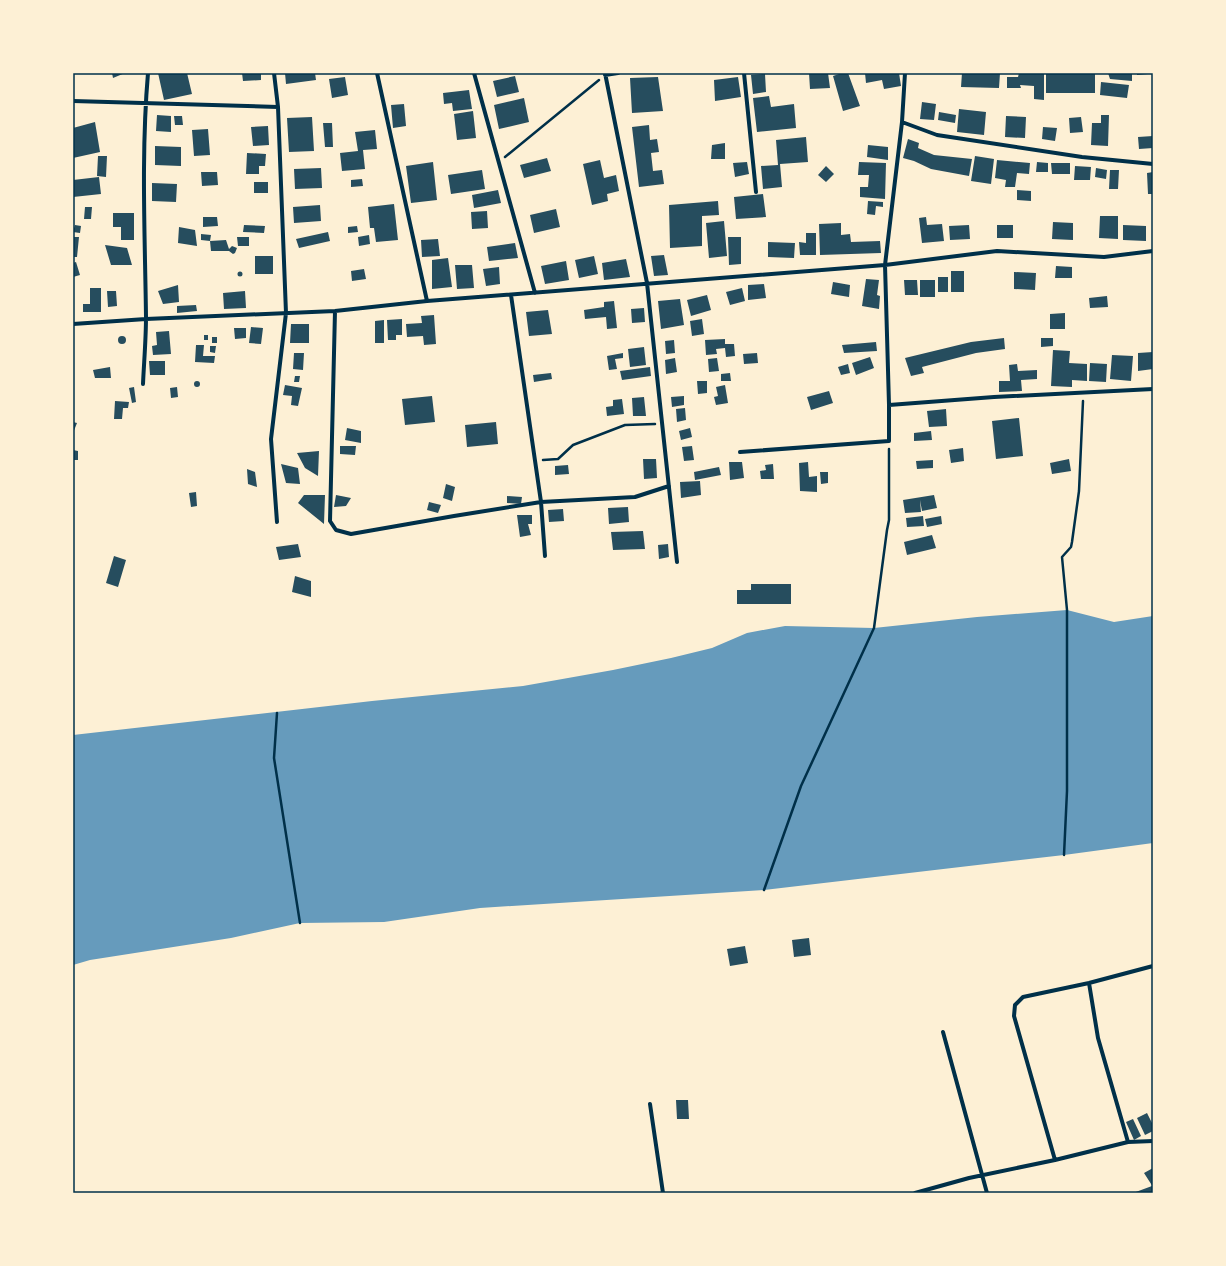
<svg xmlns="http://www.w3.org/2000/svg" width="1226" height="1266" viewBox="0 0 1226 1266" font-family="'Open Sans',sans-serif">
	<style>
		.water { fill: #669bbc }
		.building { fill: #264d5e }
		.lines { fill: none; stroke-linecap: round; stroke-linejoin: round }
		.path { stroke: #003049; stroke-width: 2.5 }
		.minor { stroke: #003049; stroke-width: 4 }
		.neatline { fill: none; stroke: #003049; stroke-width: 1.5 }
	</style>
	<rect width="100%" height="100%" fill="#fdf0d5"/>
	<path class="water" d="M1067,610l47,12 39,-6v227l-89,12 -300,35 -284,18 -96,14 -84,1 -69,15 -141,22 -17,5v-230l299,-34 151,-15 90,-16 58,-12 41,-10 35,-15 38,-7 89,2 103,-11z"/>
	<path class="building" d="M112,73h13l-12,5z
		M158,73h29l5,21 -28,6z
		M242,73h19v7l-18,1z
		M285,73h30l1,7 -30,4z
		M809,73h19l2,15 -20,1z
		M842,73h6l12,33 -17,5 -10,-35z
		M865,73h34l2,13 -17,3 -2,-9 -16,3z
		M962,73h38l-1,15 -38,-1z
		M1019,73h25v27l-10,-1v-13l-14,-1 1,3h-14v-11h11z
		M1046,73h49v20h-49z
		M1108,73h24v8l-22,-2z
		M1137,73h11v1l-11,1z
		M765,74l1,18 -13,2 -2,-19z
		M515,76l4,16 -22,5 -4,-16z
		M345,77l3,18 -16,3 -3,-19z
		M658,77l5,34 -31,2 -2,-35z
		M738,77l3,20 -26,4 -1,-21z
		M1101,82l28,3 -2,13 -27,-3z
		M469,90l3,19 -19,2 -1,-8 -8,1 -1,-11z
		M769,96l2,11 23,-3 2,24 -39,4 -4,-34z
		M524,98l5,24 -30,7 -5,-24z
		M922,102l14,2 -2,16 -14,-1z
		M404,104l2,22 -13,2 -2,-23z
		M959,109l27,3 -2,23 -27,-3z
		M473,111l3,27 -19,2 -3,-26z
		M939,112l17,3 -1,8 -17,-3z
		M157,115l14,1v16l-15,-1z
		M1101,115h8l-1,31 -17,-1 1,-22h9z
		M174,116h8l1,9h-8z
		M1006,116l20,1 -1,21 -20,-1z
		M312,117l2,34 -25,1 -2,-34z
		M1081,117l2,15 -13,1 -1,-15z
		M95,122l5,30 -27,6v-30z
		M323,123h9l1,24h-8z
		M649,125l1,15 7,-1 2,13 -8,1 2,18 9,-1 2,14 -25,3 -7,-60z
		M268,126l1,19 -16,1 -2,-19z
		M1043,127l14,1 -2,13 -13,-2z
		M208,129l2,26 -16,1 -2,-26z
		M375,130l2,19 -14,1 2,19 -23,2 -2,-18 18,-2 -3,-19z
		M1153,136v12l-14,1 -1,-12z
		M806,137l2,25 -28,2 2,23 -19,2 -2,-23 17,-1 -2,-25z
		M908,139l11,4 -1,5 16,7 38,4 -3,17 -38,-7 -17,-8 -11,-3z
		M725,143v16h-14l1,-14z
		M868,145l20,2v13l-21,-3z
		M155,146l26,1v19l-26,-1z
		M247,153l19,1 -1,12h-6v8h-13z
		M98,156h9l-1,21 -9,-1z
		M975,156l19,3 -3,25 -20,-3z
		M547,158l4,13 -27,7 -4,-13z
		M600,160l4,18 12,-3 3,16 -12,3 1,7 -16,4 -9,-41z
		M997,160l33,3 -1,11 -12,-1 -2,14h-10l1,-7 -11,-2z
		M433,162l4,38 -26,3 -5,-37z
		M747,162l2,12 -14,3 -2,-14z
		M859,162l27,1 -1,36 -25,-2v-10h8l1,-12h-11z
		M1037,162l11,1v9h-12z
		M1051,163h19v11h-18z
		M826,166l8,8 -8,8 -8,-7z
		M1075,166l16,1 -1,13h-16z
		M321,168l1,20 -27,1 -1,-20z
		M1096,168l11,2 -1,9 -11,-2z
		M482,170l3,19 -34,5 -3,-19z
		M1110,170h9l-1,19h-9z
		M201,172h16l1,13 -16,1z
		M1153,172v22h-5l-1,-21z
		M99,177l2,17 -28,3v-17z
		M362,179l1,7 -12,1v-7z
		M254,182h14v11h-14z
		M152,183l25,1 -1,18 -24,-1z
		M498,190l3,13 -27,5 -2,-13z
		M1017,190l14,1v10l-14,-1z
		M763,194l3,23 -30,2 -2,-22z
		M718,201l1,14 -17,1v30l-32,2 -1,-43z
		M868,201l15,1v5l-7,-1 -1,9 -8,-1z
		M394,204l4,36 -22,2 -2,-14h-4l-2,-21z
		M320,205l1,16 -27,2 -1,-16z
		M85,207h7l-1,12h-7z
		M556,209l4,18 -26,6 -4,-18z
		M487,211l1,17 -16,1 -1,-17z
		M113,213h21v27h-13v-13h-8z
		M1100,216h18v23l-19,-1z
		M203,217h14l1,9 -15,1z
		M926,217l1,8 15,-1 2,17 -22,2 -3,-25z
		M724,221l3,35 -18,2 -3,-35z
		M1053,222l20,1v17l-21,-1z
		M841,223v12l9,-1 1,8 29,-1 1,12 -61,2 -1,-31z
		M75,225l6,1 -1,7 -7,-1z
		M244,225l21,1 -1,7 -21,-1z
		M969,225l1,14 -20,1 -1,-14z
		M997,225h16v13h-16z
		M1123,225l23,1v15l-23,-1z
		M357,226l1,6 -10,1v-6z
		M179,227l16,3 2,16 -19,-3z
		M328,232l2,9 -31,7 -3,-9z
		M806,233h10v22h-16l-1,-13 7,1z
		M201,234l10,1 -1,6 -9,-1z
		M369,235l1,9 -11,2 -1,-9z
		M73,237h6l-2,20h-4z
		M237,237h12v9h-11z
		M728,237h13v27l-12,1z
		M438,239l2,17 -18,1 -1,-17z
		M226,240l3,9 3,-3 5,2 -2,5 -2,1 -4,-3h-18l-1,-10z
		M768,242l27,1 -1,15 -26,-1z
		M515,243l3,15 -29,3 -2,-14z
		M105,245l22,3 5,17h-21z
		M664,255l4,20 -14,1 -3,-20z
		M255,256h18v18h-18z
		M594,256l4,18 -19,4 -4,-18z
		M448,258l4,29 -20,2v-29z
		M626,259l4,18 -26,3 -2,-17z
		M566,261l3,19 -24,4 -4,-18z
		M76,262l4,13 -7,2v-14z
		M455,265h17l2,23 -17,1z
		M1056,266l16,1v11h-17z
		M499,267l1,17 -14,2 -3,-17z
		M364,269l2,10 -14,2 -1,-10z
		M951,271h13v21h-13z
		M237.5 274a2.5 2.5 0 1 1 5 0a2.5 2.5 0 1 1-5 0Z
		M1014,272l22,1 -1,17 -21,-1z
		M938,277h10v15h-10z
		M866,279l13,1 -2,15 3,1 -1,13 -17,-3z
		M904,280h13l1,15h-13z
		M920,280h15v17h-15z
		M833,282l17,3 -1,12 -18,-3z
		M764,284l2,14 -18,2v-15z
		M178,285l1,17 -16,2 -5,-13z
		M90,288h11v24h-18v-8h7z
		M742,288l3,13 -15,4 -4,-13z
		M107,291h9l1,15 -9,1z
		M245,291l1,17 -22,1 -1,-16z
		M707,295l4,15 -20,6 -4,-16z
		M1107,296l1,11 -18,1 -1,-10z
		M680,299l4,26 -23,4 -3,-28z
		M614,301l3,27 -10,1 -1,-12 -21,2 -1,-9 20,-3v-5z
		M196,305l1,6 -20,2v-7z
		M644,308l1,14 -13,1 -1,-14z
		M548,310l4,24 -23,2 -3,-24z
		M1065,313v16h-15v-15z
		M434,315l2,29 -12,1 -1,-9 -16,1 -1,-13 16,-1 -1,-7z
		M402,319v16h-6v5h-8l-1,-20z
		M702,319l2,15 -12,2 -2,-15z
		M384,320v23h-9v-22z
		M291,324h18v19h-19z
		M251,327l12,1 -2,16 -12,-1z
		M234,328h12v10l-11,1z
		M169,331l2,23 -18,1 -1,-9 5,-1 -1,-13z
		M204,335h4v5h-4z
		M118 340a4 4 0 1 1 8 0a4 4 0 1 1-8 0Z
		M212,337h5v6h-5z
		M1004,338l1,11 -29,4 -54,14 2,6 -13,3 -6,-18 66,-16z
		M1041,338h12v8l-12,1z
		M725,339v5h9l1,12 -9,1 -1,-9 -9,1 1,5 -11,1 -1,-15z
		M674,340l1,13 -9,1 -1,-13z
		M876,342l1,9 -33,2 -2,-8z
		M196,345h8l-1,11h12l-1,7 -19,-1z
		M210,346h6l-1,7 -5,-1z
		M644,347l2,18 -16,2 -2,-18z
		M1053,350l17,1 -1,12 18,1v17l-15,-1v7l-21,-1z
		M1153,352v17l-15,2v-18z
		M294,353h10l-1,17 -10,-1z
		M623,353v5l-8,1 2,10 -8,1 -2,-14z
		M757,353l1,10 -14,1 -1,-10z
		M1112,355l21,1 -2,25 -21,-2z
		M870,357l4,11 -18,7 -4,-12z
		M675,358l2,14 -11,2 -1,-14z
		M717,358l2,13 -10,1 -1,-13z
		M149,361h16v14h-15z
		M1090,363l17,1 -1,18 -17,-1z
		M848,364l2,9 -9,2 -3,-8z
		M1017,364l1,7 19,-1v9l-16,1 1,11 -23,1v-11h11l-1,-16z
		M110,367l1,11h-16l-2,-8z
		M650,367l1,9 -29,4 -2,-9z
		M551,373l1,6 -18,3 -1,-7z
		M730,373l1,8h-10v-7z
		M295,376h5l-1,6h-5z
		M194 384a3 3 0 1 1 6 0a3 3 0 1 1-6 0Z
		M697,381h10v12l-9,1z
		M285,385l17,3 -4,18 -7,-1 1,-9 -9,-1z
		M725,385l3,18 -12,2 -2,-8 4,-1 -2,-9z
		M134,387l2,15 -4,1 -3,-15z
		M177,387l1,10 -7,1 -1,-10z
		M829,391l4,12 -22,7 -4,-13z
		M432,396l3,26 -30,3 -3,-26z
		M684,396v9l-12,2 -1,-10z
		M644,397l2,19h-13l-1,-18z
		M622,399l2,15 -17,2 -1,-9 7,-1v-6z
		M115,401l14,1 -1,6h-5l-1,11h-8z
		M685,408l1,12 -9,2 -1,-13z
		M946,409l1,17 -18,1 -2,-16z
		M1019,418l4,38 -27,3 -4,-38z
		M73,422l4,1 -4,10z
		M496,422l2,22 -31,3 -2,-22z
		M347,428l14,3v12l-16,-3z
		M690,428l2,9 -11,3 -2,-9z
		M931,431l1,9 -18,1v-8z
		M340,446h16l-1,9 -15,-1z
		M692,446l2,14 -10,1 -2,-14z
		M963,448l1,13 -13,2 -2,-13z
		M73,450l5,1v9h-5z
		M319,451l-1,25 -13,-8 -8,-15z
		M643,459h13l1,19 -13,1z
		M1069,459l2,12 -19,3 -2,-11z
		M933,460v8l-16,1 -1,-8z
		M729,462h13l2,16 -14,2z
		M808,462l1,15 8,-1v16l-17,-1 -1,-28z
		M281,464l17,4 2,16 -14,-1z
		M773,464l1,15h-13l-1,-8 6,-1 -1,-5z
		M568,465l1,9 -14,1v-9z
		M719,467l2,8 -26,5 -1,-8z
		M247,469l8,3 2,15 -9,-3z
		M820,472h8v11l-7,1z
		M700,481l1,14 -20,3 -1,-16z
		M446,484l9,3 -3,14 -9,-3z
		M196,492l1,14 -6,1 -2,-14z
		M304,495h21l-1,29 -26,-21z
		M336,495l15,3 -5,8 -12,1z
		M934,495l3,13 -15,3 -2,-11 1,12 -16,1 -2,-13z
		M507,496l15,1 -1,7 -14,-1z
		M429,502l12,3 -3,8 -11,-3z
		M628,507l1,15 -20,2 -1,-16z
		M563,509l1,12 -15,1 -1,-12z
		M517,515h15v9h-4l3,11 -11,2z
		M923,516l1,10 -17,1 -1,-9z
		M941,516l1,8 -15,3 -2,-8z
		M643,531l2,18 -32,1 -2,-18z
		M932,535l4,13 -29,7 -3,-13z
		M298,544l3,13 -22,3 -3,-13z
		M668,544l1,13 -10,2 -1,-14z
		M114,556l12,4 -8,27 -12,-4z
		M295,576l16,5v16l-19,-5z
		M751,584h40v20h-54v-14h14z
		M809,938l2,17 -17,2 -2,-17z
		M745,946l3,17 -18,3 -3,-17z
		M676,1100h12l1,19h-12z
		M1147,1113l6,12v6l-8,4 -8,-17z
		M1133,1119l8,17 -7,4 -8,-18z
		M1153,1168v19l-9,-14z
		M1152,1186l1,7h-20z"/>
	<g class="lines">
		<path class="path" d="M505,157l94,-77
			M543,460l15,-1 15,-14 52,-20 30,-1
			M277,713l-3,45 26,165
			M1064,855l3,-64v-181l-5,-53 9,-10 1,-5 7,-51 4,-90
			M764,890l37,-104 73,-158 13,-98 2,-10v-71"/>
		<path class="minor" d="M274,73l4,34 8,206 -15,126 6,83
			M377,73l50,228
			M474,73l61,220
			M605,73l42,210 30,279
			M744,73l12,119
			M905,73l-3,49 -17,143 4,140 105,-8 159,-8
			M605,75l13,-2
			M73,101l205,6
			M902,122l35,13 145,22 71,7
			M511,295l30,207 94,-5 34,-11
			M335,311l-5,210 6,9 15,4 103,-18 87,-14 4,54
			M73,324l73,-5 189,-8 92,-10 458,-36 112,-14 107,6 49,-6
			M143,384c1,-22 3,-45 3,-67 -1,-81 -5,-163 2,-244
			M740,452l149,-11v-36
			M1089,983l9,55 30,104
			M943,1032l44,161
			M650,1104l13,89
			M1055,1160l-41,-144 1,-11 8,-8 66,-14 64,-17
			M915,1193l54,-15 86,-18 73,-18 25,-1"/>
	</g>
	<rect width="1226" height="1266" fill="none" stroke="#fdf0d5" stroke-width="148"/>
	<rect x="74" y="74" width="1078" height="1118" class="neatline"/>
</svg>
